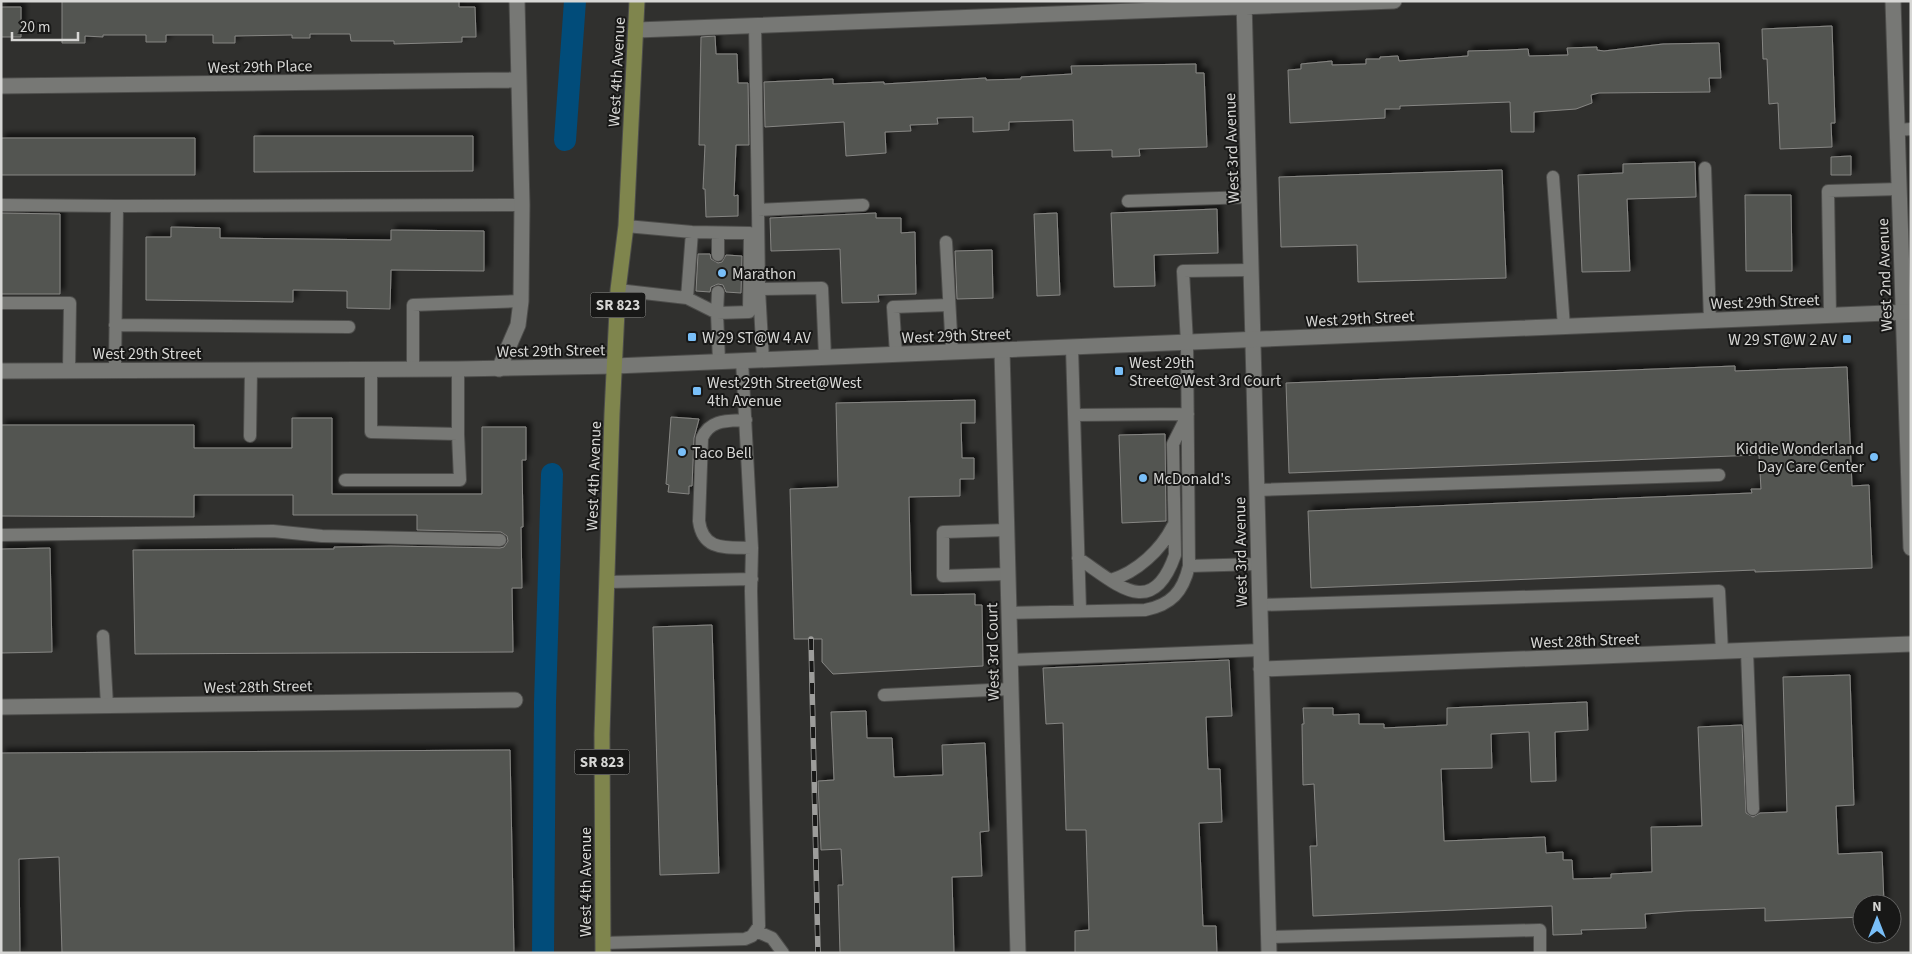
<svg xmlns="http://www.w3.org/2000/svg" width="1912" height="954" viewBox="0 0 1912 954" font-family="'Source Sans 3',sans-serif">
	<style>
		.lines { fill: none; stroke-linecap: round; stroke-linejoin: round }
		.canal { stroke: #014c7a; stroke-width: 22 }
		.building { fill: #535451; stroke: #868683; filter: url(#shadow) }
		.service-casing { stroke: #4d4d4b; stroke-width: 14 }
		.minor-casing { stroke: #4d4d4b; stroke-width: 17 }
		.tertiary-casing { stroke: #4d4d4b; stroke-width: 17 }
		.primary-casing { stroke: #4d4d4b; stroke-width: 17 }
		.service { stroke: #777875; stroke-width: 12 }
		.minor { stroke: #777875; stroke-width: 15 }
		.tertiary { stroke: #777875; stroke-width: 15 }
		.primary { stroke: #7f854d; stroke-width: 15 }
		.rail-casing { stroke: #9d9d9b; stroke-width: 5.5 }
		.rail { stroke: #181817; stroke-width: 4; stroke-dasharray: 11; stroke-linecap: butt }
		.poi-dot { fill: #79bff8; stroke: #181817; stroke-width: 2 }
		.labels { text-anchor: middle; stroke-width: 4; stroke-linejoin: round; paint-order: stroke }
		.shield { fill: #181817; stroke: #9e9e9c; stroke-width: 1 }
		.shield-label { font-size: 15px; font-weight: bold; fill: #d7d7d5 }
		.street-label { font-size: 16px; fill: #d7d7d5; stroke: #181817 }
		.poi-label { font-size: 16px; fill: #d7d7d5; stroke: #181817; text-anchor: start }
	</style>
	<defs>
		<filter id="shadow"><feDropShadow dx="4.5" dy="-4.5" stdDeviation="2.5" flood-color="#0009"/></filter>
	</defs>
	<rect width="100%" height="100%" fill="#30302e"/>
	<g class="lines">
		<path class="canal" d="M565,140l10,-139
			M543,953l2,-250 7,-229"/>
	</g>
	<path class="building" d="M62,1h397v6h16l1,30h-14v5l-68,2v-3h-43l-1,-7h-40v4h-18v-3l-57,1v7h-22v-8h-47v7h-20v-7h-43v2l-18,-1v7h-23z
		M1,7h20v30h-20z
		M1832,26l3,97h-4l1,24 -52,2 -2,-46 -9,1 -2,-45h-4l-1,-30z
		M715,36l1,18h21l1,29h10l1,62h-13l-2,51 4,-1v21l-32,1 -1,-28h-2l2,-44h-6l2,-108z
		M1719,43l2,35h-12l1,14 -111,1 -8,2 1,8 -16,6 -42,3v20h-23l-1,-30 -110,4v3h-15v9l-95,5 -2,-53 13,-1v-5l31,-3v4l34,-1v-5h14v-2l18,-1 1,5 69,-5v-5l39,-1 21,-1 1,7 39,-1 -1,-7 30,-1v3l7,1 59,-7z
		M1196,64v9h8l3,74 -68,2 1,7 -28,1v-7l-38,1 -1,-31 -64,2v8l-36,2v-15l-36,1 1,6 -28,1 1,6 -26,1 1,21 -40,3 -2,-34 -79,5 -1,-45 69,-3v5l51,-2v2l102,-6v2l35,-1v-2l51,-3 -1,-8z
		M254,136h219v35l-219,1z
		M1,138h194v37h-194z
		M1851,156v19h-20v-18z
		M1695,162l1,35 -69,2 3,72 -48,1 -4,-97 45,-2v-9z
		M1502,170l4,108 -148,4 -1,-37 -76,2 -2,-70z
		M1745,195h46l1,76h-46z
		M1217,209l1,44 -64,2 1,31 -41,1 -3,-74z
		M1,213l59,1v80h-59z
		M876,213v5h25v15l14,-1 1,62 -38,1 1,7 -37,1 -2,-54 -69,2 -1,-33z
		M1057,213l3,82 -23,1 -3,-82z
		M171,227l49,1v10l171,2v-10l93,1v40l-93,-1 -1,39 -43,-1v-17l-54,-1v12l-147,-2v-63h25z
		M992,250l1,48 -36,1 -2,-48z
		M698,254h12l1,5 7,4 4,-1 4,-7 16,1 -1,37 -15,-1 -3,-7 -5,-1 -7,3 -1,5 -14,-1z
		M1735,366v5l112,-4 5,119 17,-1 3,83 -117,4v-2l-444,18 -3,-77 444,-18 -1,-4h10l-2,-34 -470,18 -3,-90z
		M975,400v23h-14l1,35h12v21h-14v17l-51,1 2,98 64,-1v11h7l1,61 -150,8 -11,-12v-23h-28l-4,-150 48,-2 -2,-84z
		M671,417l28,2 -5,19 -2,48h-3v8l-21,-2 1,-7 -3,-1z
		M292,418h40v76h150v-67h44v33h-4l1,67h-2l1,61h-10l1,64 -378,2 -2,-104 201,-1v-2l56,-1 110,2 4,-1 4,-6 -1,-5 -6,-4 -84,-2v-15h-124v-20h-99v22l-193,-1v-91h193v23h98z
		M1165,434l1,87 -44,2 -3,-88z
		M50,548l2,104 -51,1v-104z
		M712,625l7,248 -59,2 -7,-248z
		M1229,660l3,56 -26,1 2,52h12l2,53 -23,1 4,103h13l1,27h-142v-22l14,-1 -3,-100h-20l-3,-107 -17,1 -3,-56z
		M1850,675l4,130 -18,1 2,48 44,-2 2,52h-22v13l-97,4v-13l-80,3 -40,3 1,14 -65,2 1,4 -29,1 -1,-29 -239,10 -3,-70h7l-3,-62 -11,1 -1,-61h2l-1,-16h30v7l26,-1v10h25v4l63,-3v-17l140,-6 1,28 -33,2 1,49 -25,1 -2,-50 -38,2 1,34 -51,1 3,72 101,-4 1,16 17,-1v8h9l1,19 38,-1v-4l41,-2 -1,-45 51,-1 -4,-99 44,-2 4,88 7,4 7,-4 27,-1 -4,-135z
		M866,711l1,27h25l2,39 49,-2 -1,-30 43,-2 4,88 -9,1 2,44 -30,1 2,76h-114l-2,-68h5l-2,-36 -20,1 -3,-69 16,-1 -3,-68z
		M510,750l4,203h-452l-3,-96 -40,2 1,94h-19v-200z"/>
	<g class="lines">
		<defs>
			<path id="service" d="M755,25l3,185
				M1897,130l14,-1
				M1705,168l5,153
				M1553,177l11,150
				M1128,201l122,-4
				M1,205l116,1 -2,164
				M117,206l405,-1
				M626,226l66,6 58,1 -1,79 -32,1 2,48
				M718,233v22
				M946,242l6,110
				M759,289l-1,-79 105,-5
				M618,290l69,8 5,-66
				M687,298l30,15 1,-21
				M1,303h69l-1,67
				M1830,315l-2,-124 71,-2
				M115,325l234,2
				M1072,348l8,262
				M896,354l-3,-47 56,-2
				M763,360l-4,-71 63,-1 3,69
				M371,369v63l87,2v-65
				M413,369v-64l108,-4
				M1074,415l114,-1
				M746,420c-18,1 -36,-1 -44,18l-3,83c4,31 28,26 53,27
				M250,436l1,-66
				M345,480h115l-2,-46
				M1256,490l463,-15
				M1007,530l-64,2v44l65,-2
				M1,535l272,-4 49,5 178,4
				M1078,558c39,26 74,63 97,-3l-2,-111 14,-28
				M1189,566l69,-2
				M1111,580c26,-8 50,-30 62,-54
				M607,582l145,-3
				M1259,605l460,-14 3,61
				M1009,613l136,-3c26,-5 38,-18 44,-44l-2,-223 -4,-72 67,-1
				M103,636l4,69
				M1747,651l6,158
				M1010,660l251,-10
				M884,695l127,-6
				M756,931l16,7 11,15
				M1269,937l271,-7v23
				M603,943l142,-4 7,-3 7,-10 -8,-335 1,-43 -10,-188"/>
			<path id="minor" d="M1244,1l25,952
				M1893,1l18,547
				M637,30l757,-29
				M1,86l517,-6
				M1002,350l16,603
				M499,369l19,-44 3,-24 1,-96 -5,-204
				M1261,669l650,-25
				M1,707l514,-7"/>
			<path id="tertiary" d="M1,371l457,-2 157,-3 1296,-54"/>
			<path id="primary" d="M603,953l-1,-219 10,-320 6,-124 8,-64 11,-225"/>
		</defs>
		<use href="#service" class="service-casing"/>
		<use href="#minor" class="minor-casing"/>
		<use href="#tertiary" class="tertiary-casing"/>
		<use href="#primary" class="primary-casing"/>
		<use href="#service" class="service"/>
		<use href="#minor" class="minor"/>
		<use href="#tertiary" class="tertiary"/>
		<use href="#primary" class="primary"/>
		<defs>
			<path id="rail" d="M811,639l7,314"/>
		</defs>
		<use href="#rail" class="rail-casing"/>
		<use href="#rail" class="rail"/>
	</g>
	<g class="poi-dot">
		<circle cx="722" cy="273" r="5"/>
		<rect x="687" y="332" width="10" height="10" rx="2.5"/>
		<rect x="1842" y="334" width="10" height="10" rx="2.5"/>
		<rect x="1114" y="366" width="10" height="10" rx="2.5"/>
		<rect x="692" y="386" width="10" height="10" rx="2.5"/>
		<circle cx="682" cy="452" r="5"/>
		<circle cx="1874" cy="457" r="5"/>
		<circle cx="1143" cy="478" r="5"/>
	</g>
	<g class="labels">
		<g class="shield">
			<rect x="590.5" y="292.5" width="55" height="25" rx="4"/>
			<rect x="574.5" y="749.5" width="55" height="25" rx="4"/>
		</g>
		<g class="shield-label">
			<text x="618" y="310">SR 823</text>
			<text x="602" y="767">SR 823</text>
		</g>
		<g class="street-label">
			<text transform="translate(260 66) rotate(-1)" y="6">West 29th Place</text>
			<text transform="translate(616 72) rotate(-87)" y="6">West 4th Avenue</text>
			<text transform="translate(1231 148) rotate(-92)" y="6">West 3rd Avenue</text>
			<text transform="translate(1884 275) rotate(-92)" y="6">West 2nd Avenue</text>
			<text transform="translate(1765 301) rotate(-2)" y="6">West 29th Street</text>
			<text transform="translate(1360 318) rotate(-3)" y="6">West 29th Street</text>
			<text transform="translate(956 335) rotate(-2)" y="6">West 29th Street</text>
			<text transform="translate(551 350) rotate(-1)" y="6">West 29th Street</text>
			<text x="147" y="359">West 29th Street</text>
			<text transform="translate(593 476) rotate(-88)" y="6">West 4th Avenue</text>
			<text transform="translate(1240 552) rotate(-91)" y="6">West 3rd Avenue</text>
			<text transform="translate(1585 640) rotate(-2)" y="6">West 28th Street</text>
			<text transform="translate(992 652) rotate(-91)" y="6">West 3rd Court</text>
			<text transform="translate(258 686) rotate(-1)" y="6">West 28th Street</text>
			<text transform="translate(585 882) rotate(-90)" y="6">West 4th Avenue</text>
		</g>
		<g class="poi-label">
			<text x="732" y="279">Marathon</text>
			<text x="702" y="343">W 29 ST@W 4 AV</text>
			<text x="1837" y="345" text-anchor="end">W 29 ST@W 2 AV</text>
			<text x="1129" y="368">West 29th<tspan x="1129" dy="18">Street@West 3rd Court</tspan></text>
			<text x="707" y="388">West 29th Street@West<tspan x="707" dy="18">4th Avenue</tspan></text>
			<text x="1864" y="454" text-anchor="end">Kiddie Wonderland<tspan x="1864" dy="18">Day Care Center</tspan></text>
			<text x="692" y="458">Taco Bell</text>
			<text x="1153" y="484">McDonald's</text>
		</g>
	</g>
	<rect width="1912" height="954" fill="none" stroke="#d7d7d5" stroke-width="5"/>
	<g transform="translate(1877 919)"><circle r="24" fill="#181817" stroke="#646463"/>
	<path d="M0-4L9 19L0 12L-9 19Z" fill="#79bff8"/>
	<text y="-8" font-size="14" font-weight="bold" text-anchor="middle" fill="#d7d7d5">N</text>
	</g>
	<path d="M12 32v8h66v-8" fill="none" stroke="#d7d7d5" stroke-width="2.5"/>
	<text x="20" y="32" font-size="15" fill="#d7d7d5" stroke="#181817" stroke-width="4" paint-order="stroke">20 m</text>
</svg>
